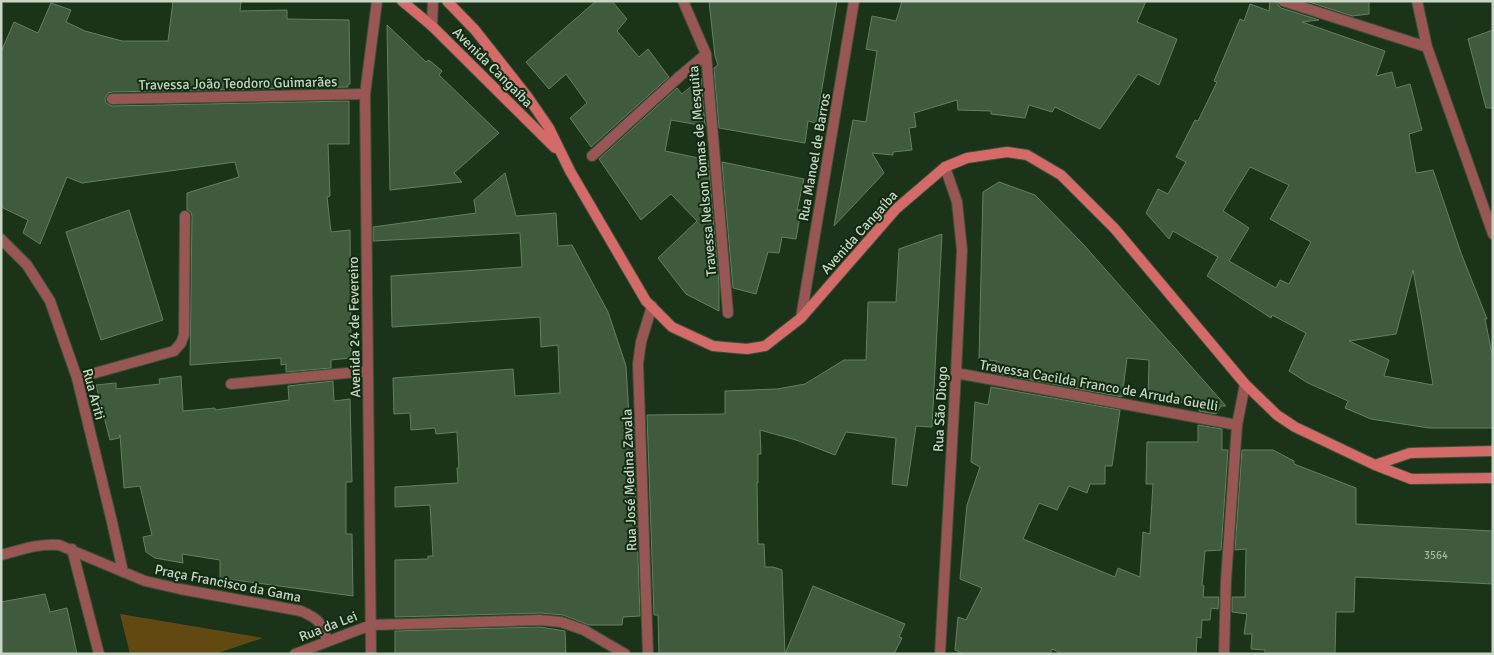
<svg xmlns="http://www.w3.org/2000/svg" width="1494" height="655" viewBox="0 0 1494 655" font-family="Signika,sans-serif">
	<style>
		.green { fill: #624912 }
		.building { fill: #3f5a3d; stroke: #648061; fill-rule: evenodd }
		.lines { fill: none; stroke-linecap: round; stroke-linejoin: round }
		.service-casing { stroke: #3a5138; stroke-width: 12 }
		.minor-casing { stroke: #3a5138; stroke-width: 12 }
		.secondary-casing { stroke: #3a5138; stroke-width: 12 }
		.service { stroke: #985654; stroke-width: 10 }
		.minor { stroke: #985654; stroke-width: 10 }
		.secondary { stroke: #d46b68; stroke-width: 10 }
		.labels { text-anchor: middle; stroke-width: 4; stroke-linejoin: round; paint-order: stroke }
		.number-label { font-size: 11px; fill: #a5b7a3 }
		.street-label { font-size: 14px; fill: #c7d6c5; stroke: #112a10 }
	</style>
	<rect width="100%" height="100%" fill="#1b3419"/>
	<path class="green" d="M120,614l143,24 -48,16h-85z"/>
	<path class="building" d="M173,1h68l-1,10 47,-1v9l62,1 1,64h-2v3l-236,5 -4,1 -3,6 1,4 6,3 237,-5v43h-21l2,52 -3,1 4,35 19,-2 1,128 -20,2v8l-45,4v-8l-5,1v-7l-91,7 2,-149 -1,-4 -4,-2v-17l52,-16 -4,-15 -153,21 -15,-6 -27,67 -17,-11 5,-13 -27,-13v-155l13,-30 24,11 13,-30 20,7 -5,12 19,9 37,10h46z
		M596,1h16l15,18 -10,12 22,26 9,-8 21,28 -78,70 -21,-29 17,-15 -21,-29 -17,15 -23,-27z
		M709,1h128l-21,122 -8,-2 -3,22 -86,-15 -5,-60 4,-3 -3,-9z
		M902,1h244l-9,21 40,17 -18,46 -21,-11 -38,55 -45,-22 -3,5 -23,-7 -4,13 -34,-4v-3l-33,-1 -1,-10 -43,13 2,14 -7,1 3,22 -19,2v3l-21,-2 12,20 -50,53 19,-106 13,2 11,-71 -11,-2 6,-33 24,5z
		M1270,1h6l2,4 3,3 38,12 -17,2 83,29 -9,25 16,-4 4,16 14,-4 12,46 -13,4 7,39 17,-3 28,83 26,66h-2l8,40v69h-64l-58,-9 -26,-11 3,-7 -40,-18 -19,-12 17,-38 -34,-18 -1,3 -64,-42 11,-19 -45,-26 -4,8 -23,-26 12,-24 10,5 18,-32 -10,-5 19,-37 3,1 19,-39 -3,-1 26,-62 4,2 6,-17 19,7zM1250,167l39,18 -19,34 41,23 -22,42 -9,-4 -4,8 -47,-27 20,-33 -26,-17zM1413,270l9,50 11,65 -49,-9 5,-16 -40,-19 47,-7z
		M1306,1h63v13l-17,2z
		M387,25l39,37 3,-2 13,11 -3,4 60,58 -45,40 8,9 -72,8z
		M1493,30v78h-7l-18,-69z
		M701,78l4,48 -34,-6 -6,31 43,9 11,124v27l-33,-17 -28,-36 39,-37 -26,-27 -30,26 -42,-61 78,-71 5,6z
		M722,162l82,17 -7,31h4l-5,29 -14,-2 -3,16 -11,-1 -12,42 -23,-6z
		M505,173l11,43 40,-3 2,33 14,-1 36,67 18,54 3,50h4l7,200 -17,1 -1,8h-33l-26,-10 -22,-2 -146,4v-57l33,-1v-3h5l-3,-51 -35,2v-20l63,-4 -1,-15h2l-2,-36 -21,2 -1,-6 -24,2 -1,-17 -16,1 -1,-36 120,-9 2,27 45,-3 -2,-48 -17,2 -1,-30 -148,10 -1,-51 131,-9 -2,-34 -147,8v-14l103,-14 -2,-13z
		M999,182l36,13 48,49 143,162h-5l-5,8 -17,-3v-7l-51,-5 1,-39 -22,-2 -5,39 -128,-24 3,-12 -18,-2 4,-167z
		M129,210l34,110 -62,20 -35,-108z
		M942,234l-10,193 -16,-1 -9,60 -15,-2 4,-46 -50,-6 -11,23 -39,-15 -36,-10 1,24h-3v29h-1l1,61h6l1,23h8l9,3 3,84 28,-68 92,38 -6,13 3,1 -8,16h-235l-1,-39h-4l-7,-200 78,-1v-23l52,-2 28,-5 39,-24h22l2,-58h28l3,-53z
		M181,376l2,35 32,-3v2l74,-10 -1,-14 45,-5 1,20 16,-2 2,83h-6v52h6l1,62 -133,-18v-18l-38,-6 1,9 -28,-5 -9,-6 -3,-15 9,-2 -12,-49 -16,2 -4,-53 -1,3 -9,2 -14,-55 20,-2v6l44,-5 -1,-5z
		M991,387l129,23 -8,56h-7v18h-15l-3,9 -18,-7 -12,24 -18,-7 -16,36 92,38 3,-9 22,9 3,-45 7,2 3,-50h-7l1,-42h51v-17l24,4v21h6l-7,100 -16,1 -3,34 2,1 -1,11h16l-1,12 -7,-1 -1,12h-8l-1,18 -4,-1 -1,17h-133l-11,-5 -2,5h-86l-9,-4 3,-33 8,3 16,-32 -22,-9 7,-74 13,-38 -9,-5 4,-60 13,3z
		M1242,450h31l21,11v3l62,24v36l137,7v53l-138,-7 -1,35h-18l-1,42h-70v-4l-14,-1 1,-15h-8l3,-20 -15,-2v-15h13l1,-48 -11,1z
		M45,594l5,18 17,-4 10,46h-76v-52z
		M540,627l25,4 1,23h-171v-23z"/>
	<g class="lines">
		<defs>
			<path id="service" d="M112,99l253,-5
				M77,378l97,-27 7,-8 3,-8 1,-119
				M1224,654l2,-74 11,-155 8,-41"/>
			<path id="minor" d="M683,1l23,53 22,259
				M1283,1l144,46
				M1417,1l10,46 66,187
				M432,26l1,-25
				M592,156l88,-80 26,-22
				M1,239l26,26 23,36 27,77 35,144 11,50
				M801,318l53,-317
				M956,373l281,52
				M231,384l137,-13
				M72,549l27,105
				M1,555c20,-5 38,-12 58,-10l86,36 35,8 121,22c18,8 20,11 26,29
				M295,654l76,-29 169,-5 21,2 23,8 41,24
				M371,654l-6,-560 12,-93
				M648,654l-10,-290 3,-22 11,-36
				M940,654l16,-281 6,-123 -5,-48 -12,-35"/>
			<path id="secondary" d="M402,1l30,25 123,122
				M447,1l28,29 52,66 22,32 21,43 76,130 26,26 41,19 34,3 18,-3 36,-28 95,-109 49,-42 22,-9 40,-6 20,3 34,20 54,54 130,155 32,31 18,12 80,38 36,14 82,-1
				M1375,465l35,-12 83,-2"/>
		</defs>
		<use href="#service" class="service-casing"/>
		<use href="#minor" class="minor-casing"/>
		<use href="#secondary" class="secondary-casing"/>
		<use href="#service" class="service"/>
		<use href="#minor" class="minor"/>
		<use href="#secondary" class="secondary"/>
	</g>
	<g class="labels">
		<g class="number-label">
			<text x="1436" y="559">3564</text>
		</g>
		<g class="street-label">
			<text transform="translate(493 67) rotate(45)" y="5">Avenida Cangaíba</text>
			<text transform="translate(238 83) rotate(-1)" y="5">Travessa João Teodoro Guimarães</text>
			<text transform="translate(814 157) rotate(-80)" y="5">Rua Manoel de Barros</text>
			<text transform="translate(702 171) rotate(-95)" y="5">Travessa Nelson Tomas de Mesquita</text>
			<text transform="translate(859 232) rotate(-48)" y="5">Avenida Cangaíba</text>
			<text transform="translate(354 327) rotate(-91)" y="5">Avenida 24 de Fevereiro</text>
			<text transform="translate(1099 385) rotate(10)" y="5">Travessa Cacilda Franco de Arruda Guelli</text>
			<text transform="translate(94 394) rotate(75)" y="5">Rua Ariti</text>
			<text transform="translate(940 409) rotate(-87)" y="5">Rua São Diogo</text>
			<text transform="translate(629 480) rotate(-92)" y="5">Rua José Medina Zavala</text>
			<text transform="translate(228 583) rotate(11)" y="5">Praça Francisco da Gama</text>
			<text transform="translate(328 626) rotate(-21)" y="5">Rua da Lei</text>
		</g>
	</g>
	<rect width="1494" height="655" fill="none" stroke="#c7d6c5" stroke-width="5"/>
</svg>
